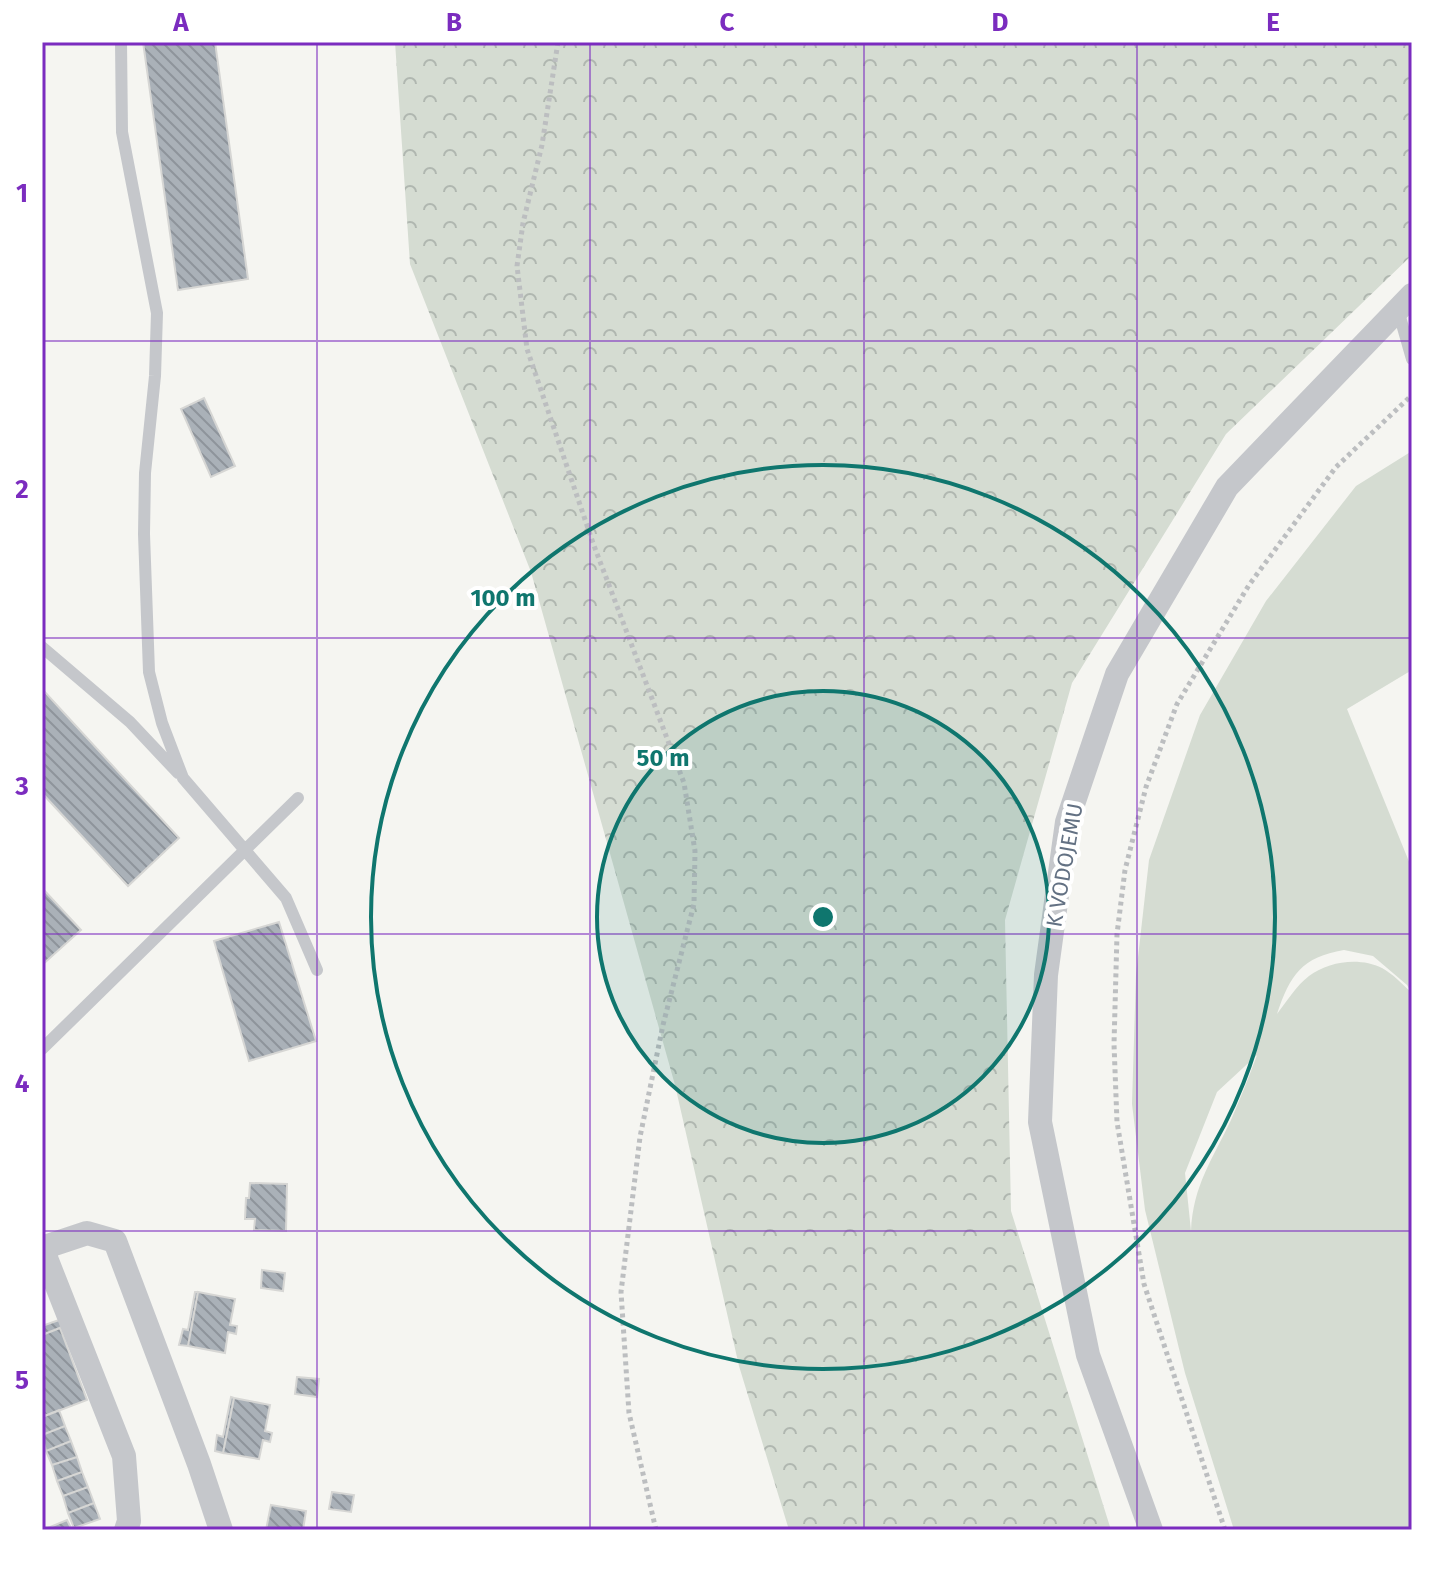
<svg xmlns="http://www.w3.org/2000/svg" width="1454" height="1572" viewBox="0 0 1454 1572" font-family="'Fira Sans',sans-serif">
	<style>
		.green { fill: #d5dcd2; fill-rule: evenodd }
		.forest { fill: url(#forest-crowns) }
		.building { fill: url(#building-back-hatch); stroke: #d6d6d4; stroke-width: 2 }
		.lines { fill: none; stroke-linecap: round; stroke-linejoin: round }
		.path { stroke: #bcbec0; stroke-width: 5; stroke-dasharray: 4 4; stroke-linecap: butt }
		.lane { stroke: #c5c7cb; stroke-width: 12 }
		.street { stroke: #c5c7cb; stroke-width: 24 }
		.grid { fill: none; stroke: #7b2cbf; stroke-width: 2; stroke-opacity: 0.55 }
		.ring { fill: none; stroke: #0f766e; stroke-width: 4 }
		.labels { text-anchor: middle; stroke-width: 8; stroke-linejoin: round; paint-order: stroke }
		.street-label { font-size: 22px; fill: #637183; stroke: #fff }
		.centre { fill: #0f766e; stroke: #fff; stroke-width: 4 }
		.ring-label { font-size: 24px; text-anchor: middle; font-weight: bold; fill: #0f766e; stroke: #fff; stroke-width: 8; stroke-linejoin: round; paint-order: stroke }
		.neatline { fill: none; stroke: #7b2cbf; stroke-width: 3 }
		.grid-label { font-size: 26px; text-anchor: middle; font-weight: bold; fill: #7b2cbf }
	</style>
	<defs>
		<pattern id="forest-crowns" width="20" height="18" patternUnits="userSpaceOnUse" patternTransform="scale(2)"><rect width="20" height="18" fill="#d5dcd2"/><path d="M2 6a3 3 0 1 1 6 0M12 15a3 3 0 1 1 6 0" fill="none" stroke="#b0b7b0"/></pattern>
		<pattern id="building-back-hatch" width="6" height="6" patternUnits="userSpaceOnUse" patternTransform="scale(2)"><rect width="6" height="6" fill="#aab1b8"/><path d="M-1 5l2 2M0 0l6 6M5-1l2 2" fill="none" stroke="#8e949b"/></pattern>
	</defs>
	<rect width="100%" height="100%" fill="#f5f5f1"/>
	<path class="green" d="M1412,451v219l-65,39 65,160v661h-178l-49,-157 -40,-163 -13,-106 4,-129 13,-115 51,-145 66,-114 90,-115zM1344,950l29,6 34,29 4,7c-9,-8 -18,-18 -29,-24 -22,-11 -53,-7 -73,8 -13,10 -22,25 -32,38 13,-39 25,-57 67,-64zM1257,1055c-8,22 -17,44 -26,65 -19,40 -38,66 -40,111l-6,-58 32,-81z"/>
	<path class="forest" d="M395,42h1017v213l-186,179 -154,249 -67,237 6,291 100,319h-322l-50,-164 -64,-281 -144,-513 -121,-308z"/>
	<path class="building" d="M143,42h72l33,237 -70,11z
		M204,398l31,68 -24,11 -30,-68z
		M42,689l137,149 -51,48 -86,-93z
		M42,888l39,42 -39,35z
		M279,922l37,119 -67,20 -35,-120z
		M250,1183l37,1 -1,47 -32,-1 1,-11h-10l1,-21h3z
		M262,1270l23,3 -2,18 -22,-3z
		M195,1292h3l-10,54 -9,-1 4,-16 5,1z
		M198,1292l37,7 -5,26 7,1 -1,8 -8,-2 -3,21 -37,-7z
		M59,1320l3,7 -20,8v-9z
		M60,1328l27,72 -42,16 -3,-10v-71z
		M297,1377l22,2 -2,18 -22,-3z
		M231,1397l3,1 -11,55 -8,-2 2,-16 6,2z
		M234,1398l36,7 -5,26 7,2 -2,9 -7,-2 -4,19 -36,-6z
		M59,1410l6,16 -23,9v-18z
		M65,1426l6,15 -25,10 -4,-16z
		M71,1441l6,16 -25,8 -6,-14z
		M77,1457l5,15 -25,9 -5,-16z
		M82,1472l6,15 -25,9 -6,-15z
		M88,1487l6,16 -26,10 -5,-17z
		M332,1492l22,3 -3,17 -22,-3z
		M94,1503l6,16 -26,9 -6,-15z
		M271,1505l35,6 -3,19h-37z
		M67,1520l5,10h-29z"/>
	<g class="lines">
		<path class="path" d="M558,42l-16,103 -19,78 -6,43 10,83 66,194 91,240 11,68 -1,53 -31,121 -23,112 -19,155 8,121 27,117
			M1225,1530l-81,-246 -27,-162 -3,-78 3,-110 8,-64 21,-83 31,-83 72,-119 87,-118 76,-72"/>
		<path class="lane" d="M121,42l1,90 35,181 -2,63 -10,97 -1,61 5,138 13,51 21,55 103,120 31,72
			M1398,310l14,49
			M42,647l88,75 48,51
			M42,1049l256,-251"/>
		<path class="street" d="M42,1248l45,-15 28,8 84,223 22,66
			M42,1248l82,208 5,65 -3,9
			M1151,1530l-63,-175 -48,-233 6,-147 21,-153 50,-148 110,-187 185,-192"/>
	</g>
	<path class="grid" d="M317,42v1488M590,42v1488M864,42v1488M1137,42v1488M42,341h1370M42,638h1370M42,934h1370M42,1231h1370"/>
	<circle cx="823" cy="917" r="226" fill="#0f766e" fill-opacity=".12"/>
	<g class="ring">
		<circle cx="823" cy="917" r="226"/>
		<circle cx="823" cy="917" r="452"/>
	</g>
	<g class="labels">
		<g class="street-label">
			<text transform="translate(1064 865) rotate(-80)" y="8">K VODOJEMU</text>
		</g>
	</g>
	<circle cx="823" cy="917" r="12" class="centre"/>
	<g class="ring-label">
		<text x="503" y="606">100 m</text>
		<text x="663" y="766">50 m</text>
	</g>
	<rect width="1454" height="1572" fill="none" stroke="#ffffff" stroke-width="88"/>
	<rect x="44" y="44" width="1366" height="1484" class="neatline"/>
	<g class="grid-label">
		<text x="181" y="31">A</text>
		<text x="454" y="31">B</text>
		<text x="727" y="31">C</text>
		<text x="1000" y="31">D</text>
		<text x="1273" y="31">E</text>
		<text x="22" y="202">1</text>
		<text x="22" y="498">2</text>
		<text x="22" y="795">3</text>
		<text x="22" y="1092">4</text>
		<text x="22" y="1389">5</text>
	</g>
</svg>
